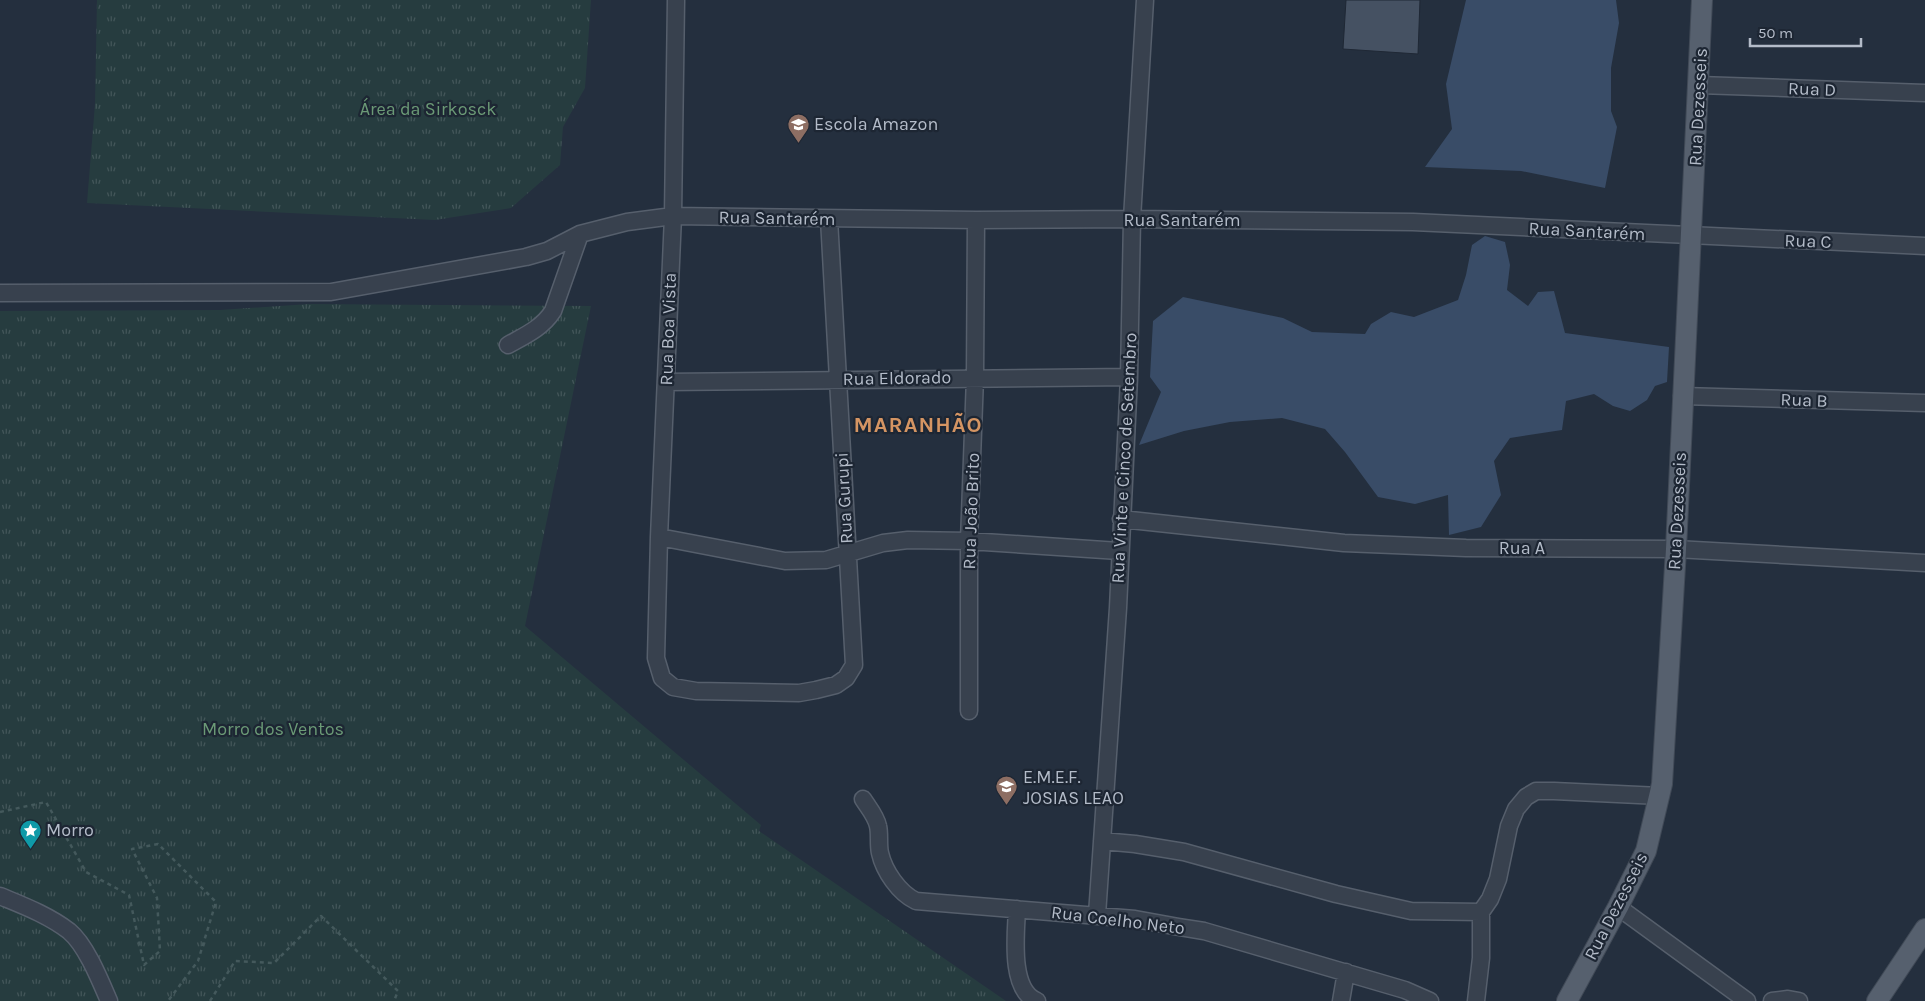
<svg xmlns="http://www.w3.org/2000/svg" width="1925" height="1001" viewBox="0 0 1925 1001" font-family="Karla,sans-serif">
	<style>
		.grass { fill: url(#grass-tufts) }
		.water { fill: #394c67 }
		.building { fill: #455162; stroke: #1f2835 }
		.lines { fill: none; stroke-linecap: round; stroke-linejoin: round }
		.minor-casing { stroke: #565f6c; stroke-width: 19 }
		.major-casing { stroke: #414a57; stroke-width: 22 }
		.path { stroke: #44595c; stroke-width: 2.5; stroke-dasharray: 4 4; stroke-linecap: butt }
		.minor { stroke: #38414e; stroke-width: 16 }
		.major { stroke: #56606e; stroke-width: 20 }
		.labels { text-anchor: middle; stroke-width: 4.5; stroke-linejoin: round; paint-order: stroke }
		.street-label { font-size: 18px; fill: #b4bcc9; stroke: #1d2633 }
		.park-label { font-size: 18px; fill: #6b9a76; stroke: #1d2633 }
		.poi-label { font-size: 18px; fill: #b4bcc9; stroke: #1d2633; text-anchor: start }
		.district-label { font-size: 22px; font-weight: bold; letter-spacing: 1px; fill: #d59563; stroke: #1d2633 }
	</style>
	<defs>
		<pattern id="grass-tufts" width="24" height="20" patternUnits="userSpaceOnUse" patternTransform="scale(1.25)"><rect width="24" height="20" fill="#263c3f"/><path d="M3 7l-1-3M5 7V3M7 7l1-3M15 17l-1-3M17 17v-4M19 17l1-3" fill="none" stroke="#435659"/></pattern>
	</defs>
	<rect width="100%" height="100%" fill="#242f3e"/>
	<path class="grass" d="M97,0h494l-6,88 -22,39 -3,38 -49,43 -76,12 -348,-17 8,-99z
		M309,304l282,2 -66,320 236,199 -2,6 247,170h-1006v-690l220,-1z"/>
	<path class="water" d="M1466,0h150l3,23 -8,45v43l6,16 -12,61 -84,-17 -96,-4 27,-38 -6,-45z
		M1485,236l20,6 5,23 -3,25 21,16 10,-14 16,-1 11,42 104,14 -2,35 -12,4 -8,14 -17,11 -17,-5 -19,-12 -28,7 -4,29 -52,8 -16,23 7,34 -20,32 -32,8 -1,-40 -33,9 -37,-7 -33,-45 -20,-23 -43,-11 -52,4 -46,9 -45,14 22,-53 -11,-15 3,-56 30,-24 100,21 29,14 53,2 6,-10 20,-12 23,5 44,-17 8,-25 6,-30z"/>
	<path class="building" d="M1346,0h74l-2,54 -75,-5z"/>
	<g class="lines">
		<defs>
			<path id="minor" d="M676,0l-3,216 -14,321 -3,121 6,20 11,9 23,4 103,2 17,-3 20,-5 10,-7 8,-13 -25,-446
				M1699,85l226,8
				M0,293l331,-1 195,-35 21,-6 33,-17 47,-12 46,-6 303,4 156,-1 281,3 512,24
				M508,345c18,-10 34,-17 45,-34l27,-77
				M666,382l463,-5
				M1682,396l243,7
				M1121,519l223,24 122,5 210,1 249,14
				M659,537l126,24 41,-1 57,-17 25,-3 61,1 150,10
				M969,711v-170l6,-164 1,-157
				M863,799c5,8 13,17 15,27 2,8 0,18 2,27 4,18 19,40 36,48l219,18 44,8 25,4 201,59 25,11
				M1102,841l33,3 49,8 152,42 75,17 70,1
				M0,896c24,10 48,19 69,35 17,14 31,49 40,70
				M1618,907l129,94
				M1017,909c-1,24 -8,81 20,92
				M1097,915l21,-307 11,-231 3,-158 13,-219
				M1341,1001l5,-29
				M1476,1001l5,-43v-46l9,-13 8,-20 11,-53 7,-17 10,-12 10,-6h18l106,5
				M1772,1001l16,-2 11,2"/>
			<path id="major" d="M1567,1001l51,-94 28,-56 16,-67 14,-235 26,-549
				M1877,1001l48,-72"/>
		</defs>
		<use href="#minor" class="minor-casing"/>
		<use href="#major" class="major-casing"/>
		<path class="path" d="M0,812l46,-10 40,70 43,23 15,70 16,-14 -3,-53 -25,-49 26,-5 58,58 -18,59 -30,40
			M210,1001l25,-40 39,2 47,-47 77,75 -4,10"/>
		<use href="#minor" class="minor"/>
		<use href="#major" class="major"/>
	</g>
	<defs>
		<symbol id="school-pin" viewBox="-11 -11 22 30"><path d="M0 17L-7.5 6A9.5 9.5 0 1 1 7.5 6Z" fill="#8d6e63" stroke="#1d2633"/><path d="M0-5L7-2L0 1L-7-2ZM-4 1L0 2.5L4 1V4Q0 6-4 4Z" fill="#fff"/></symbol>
		<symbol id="sight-pin" viewBox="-11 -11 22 30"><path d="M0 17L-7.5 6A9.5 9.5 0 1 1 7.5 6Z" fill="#0f9aa8" stroke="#1d2633"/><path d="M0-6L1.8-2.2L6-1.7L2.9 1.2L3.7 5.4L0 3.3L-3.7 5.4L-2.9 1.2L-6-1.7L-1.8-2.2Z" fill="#fff"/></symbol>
	</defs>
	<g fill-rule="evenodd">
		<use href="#school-pin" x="786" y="112" width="25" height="34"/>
		<use href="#school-pin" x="994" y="774" width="25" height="34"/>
		<use href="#sight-pin" x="18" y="818" width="25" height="34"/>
	</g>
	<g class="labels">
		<g class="street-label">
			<text transform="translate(1812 89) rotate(2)" y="6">Rua D</text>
			<text transform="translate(1698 107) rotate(-87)" y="6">Rua Dezesseis</text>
			<text transform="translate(777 218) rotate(1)" y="6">Rua Santarém</text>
			<text x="1182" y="226">Rua Santarém</text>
			<text transform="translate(1587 231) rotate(3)" y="6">Rua Santarém</text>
			<text transform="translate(1808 241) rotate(2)" y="6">Rua C</text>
			<text transform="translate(668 329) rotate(-88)" y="6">Rua Boa Vista</text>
			<text transform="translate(897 378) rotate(-1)" y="6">Rua Eldorado</text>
			<text transform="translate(1804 400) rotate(2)" y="6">Rua B</text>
			<text transform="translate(1124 458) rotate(-87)" y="6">Rua Vinte e Cinco de Setembro</text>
			<text transform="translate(844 498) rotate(-93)" y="6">Rua Gurupi</text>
			<text transform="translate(971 511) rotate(-88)" y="6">Rua João Brito</text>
			<text transform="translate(1677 511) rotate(-87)" y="6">Rua Dezesseis</text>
			<text x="1522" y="554">Rua A</text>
			<text transform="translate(1616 906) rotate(-63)" y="6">Rua Dezesseis</text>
			<text transform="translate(1118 920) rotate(7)" y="6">Rua Coelho Neto</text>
		</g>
		<g class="park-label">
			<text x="428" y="115">Área da Sirkosck</text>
			<text x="273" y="735">Morro dos Ventos</text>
		</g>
		<g class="poi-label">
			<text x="814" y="130">Escola Amazon</text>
			<text x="1023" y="783">E.M.E.F.<tspan x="1023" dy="21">JOSIAS LEAO</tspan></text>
			<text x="46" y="836">Morro</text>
		</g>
		<g class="district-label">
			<text x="918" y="432">MARANHÃO</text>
		</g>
	</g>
	<path d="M1750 38v8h111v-8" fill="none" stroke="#b4bcc9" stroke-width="2.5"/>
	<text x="1758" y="38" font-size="15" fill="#b4bcc9" stroke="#1d2633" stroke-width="4" paint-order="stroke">50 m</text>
</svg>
